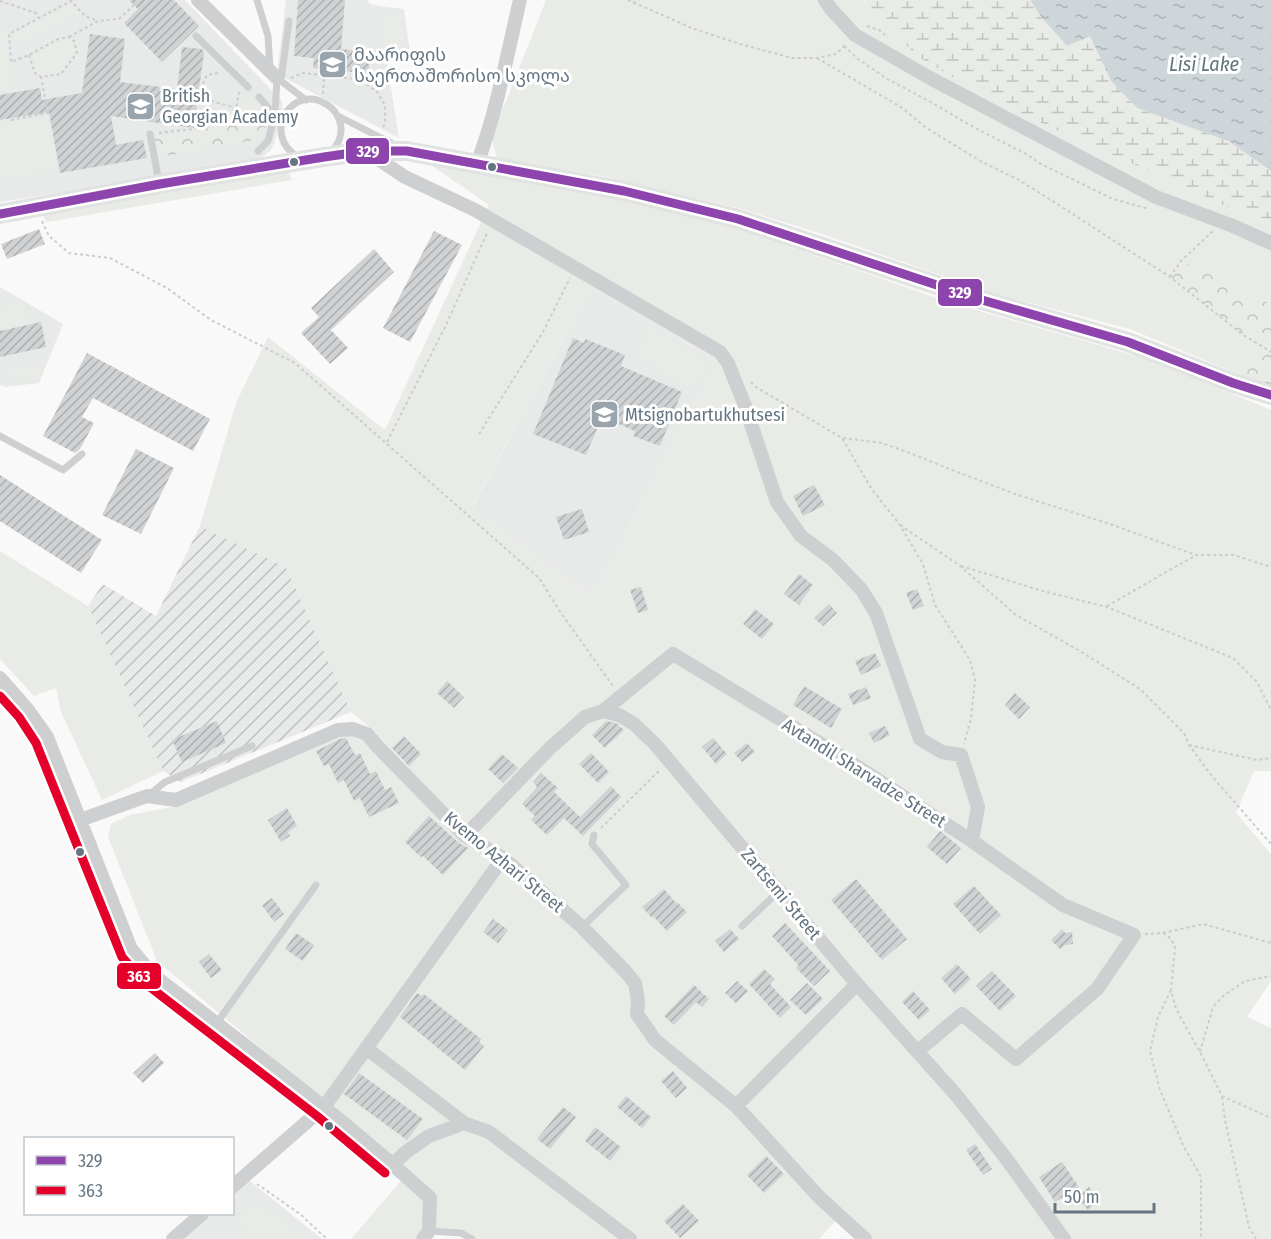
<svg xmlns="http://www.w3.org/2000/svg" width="1271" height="1239" viewBox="0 0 1271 1239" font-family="'Fira Sans Condensed','Noto Sans Georgian',sans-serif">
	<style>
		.built { fill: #e8e9e9 }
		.industrial { fill: url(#industrial-furrows) }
		.green { fill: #e8ebe6; fill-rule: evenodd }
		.forest { fill: url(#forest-crowns) }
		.wetland { fill: url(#wetland-marsh) }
		.water { fill: url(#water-ripples) }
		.building { fill: url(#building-hatch) }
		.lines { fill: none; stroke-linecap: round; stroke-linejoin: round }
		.path { stroke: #cbcccd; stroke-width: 2; stroke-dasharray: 3 3; stroke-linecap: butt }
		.lane { stroke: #cecfd0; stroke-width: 7 }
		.street { stroke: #cecfd0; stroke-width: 14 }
		.secondary { stroke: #e1e2e2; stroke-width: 20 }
		.bus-1-casing { stroke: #fff; stroke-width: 14 }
		.bus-2-casing { stroke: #fff; stroke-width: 14 }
		.bus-1 { stroke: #8e44ad; stroke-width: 9 }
		.bus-2 { stroke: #e4002b; stroke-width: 9 }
		.bus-dot { fill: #657683; stroke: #fff; stroke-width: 2 }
		.labels { text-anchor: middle; stroke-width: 6; stroke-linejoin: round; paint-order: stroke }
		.poi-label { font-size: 18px; fill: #657683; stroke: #fff; text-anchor: start }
		.street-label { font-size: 18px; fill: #657683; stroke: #fff }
		.water-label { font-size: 20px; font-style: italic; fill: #60757c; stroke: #fff }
		.line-badge { stroke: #fff; stroke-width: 2 }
		.badge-label { font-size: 16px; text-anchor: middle; font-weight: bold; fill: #fff }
	</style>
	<defs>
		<pattern id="industrial-furrows" width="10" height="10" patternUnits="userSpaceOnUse" patternTransform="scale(1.5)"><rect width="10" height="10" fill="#e8e9e9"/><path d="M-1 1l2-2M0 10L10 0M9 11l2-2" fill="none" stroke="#c0c1c2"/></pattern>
		<pattern id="forest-crowns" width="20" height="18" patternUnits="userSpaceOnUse" patternTransform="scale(1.5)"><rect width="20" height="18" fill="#e8ebe6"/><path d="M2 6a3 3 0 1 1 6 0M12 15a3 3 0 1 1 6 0" fill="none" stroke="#c0c3c0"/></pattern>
		<pattern id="wetland-marsh" width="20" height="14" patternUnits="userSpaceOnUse" patternTransform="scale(1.5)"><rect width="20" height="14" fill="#e8ebe6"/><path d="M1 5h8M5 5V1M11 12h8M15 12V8" fill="none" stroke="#c0c3c0"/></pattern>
		<pattern id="water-ripples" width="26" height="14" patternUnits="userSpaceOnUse" patternTransform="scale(1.5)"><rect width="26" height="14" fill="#ced6d9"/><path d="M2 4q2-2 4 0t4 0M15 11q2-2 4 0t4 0" fill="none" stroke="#abb2b5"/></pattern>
		<pattern id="building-hatch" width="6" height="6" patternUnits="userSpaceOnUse" patternTransform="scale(1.5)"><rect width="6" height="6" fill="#d0d2d3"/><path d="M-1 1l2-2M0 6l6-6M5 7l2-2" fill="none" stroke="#acafb1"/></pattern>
	</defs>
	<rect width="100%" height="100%" fill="#f9f9f9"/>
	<path class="built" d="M0,0h185l97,101 1,10 -9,32 -4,8 -10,7 -188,33 -72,11z
		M286,0h81l3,4 8,2 26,3 6,44 -24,4 13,81 -122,-64z
		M0,287l63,37 -24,59 -34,4 -5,-2z
		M591,289l124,72 -123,235 -120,-89z
		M245,1177l77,62h-149l29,-25h30l1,-27z"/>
	<path class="industrial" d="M200,526l86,41 65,145 -170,70 -18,-11 -75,-165 15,-22 53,32z"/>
	<path class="green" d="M546,0h318l1,4 211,135 80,35 115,53v77l-90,-43 -11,16 72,57 29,18 -31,23 -110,-46 -138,-36 -167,-58 -83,-26 -145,-34 -44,-5 -56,-12 -6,-23 18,-41z
		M70,3l6,10 -59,34 -6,-10z
		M401,12l5,36 -21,3 -5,-36z
		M0,32h6l3,60 -9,1z
		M64,39l8,3 2,11 -13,18 -20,4 -4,-1 -4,-18 2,-3z
		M47,117l10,53 -57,10v-55z
		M428,163l186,33 105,27 118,40 111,39 203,58 120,50v361h-17l-18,42 35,41v127l-24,36 24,11v211h-406l-25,-23 -21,23h-347l-12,-6 -31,-2 -6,8h-72l54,-63 -131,-117 -117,-98 -49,-124 3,-13 19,-9 52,-10 157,-72h12l26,13v-12l-26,-22 -65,-145 -86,-41 36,-123 32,-66 117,93 104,-225zM591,289l124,72 -123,235 -120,-90z
		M289,172l3,8 -245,42 -6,-9z
		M22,302l5,23 -27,6v-24z
		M650,327l59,35 -17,27 -58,-34z
		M38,365l2,13 -30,5 -3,-13z
		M0,551l88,55 75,165 -61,29 -41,-88 -5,-24 -22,8 -34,-37z
		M254,1200l44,34 -4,5h-37l-21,-16z"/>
	<path class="forest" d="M243,98h7l19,17 -7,24 -103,18 -6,-19 44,-7 39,-11z
		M1181,261l90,43v87l-36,-14 35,-25 -28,-18 -72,-57z"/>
	<path class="wetland" d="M864,0h166l12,18 25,28 23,-11 21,46 26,27 91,33 43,30v56l-115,-53 -80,-35 -86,-40 -73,-43 -52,-52z"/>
	<path class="water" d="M1030,0h241v171l-43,-30 -91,-33 -26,-27 -21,-45 -23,10 -25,-28z"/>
	<path class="building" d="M129,0h45l25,26 -37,36 -38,-39 14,-14z
		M298,0h47l-4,49 29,3 -2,26 -16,-2v-4l-39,-4 1,-10 -20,-2z
		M90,34l35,5 -5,43 57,7 5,-42 20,2 2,3 -10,76 -83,-12 5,29 27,-5 4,18 -87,15 -11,-61 -49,8v-25l40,-7 2,12 40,-7z
		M39,229l6,15 -38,15 -6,-15z
		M434,231l28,14 -52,97 -27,-14z
		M374,249l20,23 -63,58 17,18 -18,16 -29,-31 18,-16 -8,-9z
		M41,322l5,25 -46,10v-26z
		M573,338l11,5 1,-4 40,16 -4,11 61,26 -22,54 -27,-10 2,-5 -33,-14 -16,38 -53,-21z
		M87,353l123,66 -17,32 -100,-53 -11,19 12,6 -14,26 -5,4 -32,-17z
		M136,449l38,19 -33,66 -39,-19z
		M0,475l102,65 -21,33 -81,-52z
		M814,485l11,20 -22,11 -10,-20z
		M582,509l7,23 -25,8 -8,-23z
		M799,574l14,11 -14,20 -15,-11z
		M641,587l7,23 -10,3 -8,-23z
		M917,589l7,17 -11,4 -7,-17z
		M829,604l8,9 -14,13 -9,-8z
		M755,609l19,15 -12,15 -19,-15z
		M875,653l6,13 -20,9 -6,-14z
		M447,681l17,16 -10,11 -17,-15z
		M804,686l38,23 -11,19 -38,-23z
		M866,687l5,11 -18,7 -5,-11z
		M1015,693l15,14 -11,12 -14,-14z
		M217,721l9,22 -44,19 -10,-22z
		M606,721l10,2 8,7 -19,18 -13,-13z
		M885,726l5,9 -16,8 -5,-10z
		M404,736l17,18 -12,12 -17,-18z
		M346,738l9,17 5,-2 10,21 6,-3 9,19 6,-3 8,16 -30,14 -9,-19 -6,3 -10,-21 -6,3 -9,-19 -5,2 -8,-15 24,-12z
		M713,738l14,16 -11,10 -14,-17z
		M747,743l8,9 -13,10 -8,-9z
		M591,753l18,19 -11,11 -19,-19z
		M502,754l16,14 -15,15 -15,-14z
		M541,773l17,15 -4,4 26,25 31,-31 10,11 -38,39 -19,-18 -17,17 -16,-15 4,-4 -13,-12 15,-17 -4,-5z
		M287,808l10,18 -9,6 2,4 -9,6 -13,-22z
		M429,816l30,27 9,5 -25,27 -20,-19 -2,1 -16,-15z
		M940,831l21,17 -14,16 -20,-17z
		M856,879l51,60 -25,21 -51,-60z
		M974,886l27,29 -21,19 -27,-30z
		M664,889l12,14 1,-1 10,10 -20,19 -13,-14 -2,1 -10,-11z
		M272,898l12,16 -10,8 -12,-17z
		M493,919l15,11 -10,13 -15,-11z
		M785,923l45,48 -16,15 -18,-18 3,-2 -27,-30z
		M730,929l9,10 -15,13 -9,-11z
		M1062,929l3,4 7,-1 1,12 -8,1 -5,4 -9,-9z
		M296,933l18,12 -11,16 -18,-12z
		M209,954l13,16 -11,8 -12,-16z
		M957,964l14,15 -16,15 -14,-16z
		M764,969l11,10 -5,5 21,23 -11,11 -31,-34z
		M992,971l24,25 -16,15 -24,-25z
		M737,981l11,10 -12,12 -11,-10z
		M807,983l16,16 -17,16 -16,-15z
		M694,985l15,14 -7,8 -6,-5 -22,23 -10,-9z
		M913,991l17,19 -11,10 -17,-18z
		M417,993l5,3 2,-2 57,45 -2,3 5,4 -19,24 -65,-53z
		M155,1053l9,10 -21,20 -10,-10z
		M673,1071l14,17 -11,10 -15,-17z
		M359,1073l64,46 -16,21 -63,-46z
		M626,1096l25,21 -9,11 -25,-21z
		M563,1107l13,10 -26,32 -13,-10z
		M595,1127l26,20 -11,14 -25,-20z
		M975,1144l17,25 -9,6 -17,-25z
		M766,1156l18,18 -20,19 -17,-18z
		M1062,1162l17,25 -24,15 -16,-25z
		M1089,1187l11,13 -12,10 -11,-13z
		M683,1204l16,17 -19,17 -16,-17z"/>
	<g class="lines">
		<path class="path" d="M628,0l66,29 46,15 52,14h25l19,-4 9,-9
			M0,1l36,12 3,6
			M633,3l6,-3
			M867,26l14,5 7,7
			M69,37l29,-16 21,-2 15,-14
			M844,46l14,13 31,21 40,21 46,27 53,27 11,8 74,36 36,10
			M29,55l6,18 6,4
			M817,58l84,49 24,20 57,35 37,18 32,20 119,77 72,57 29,18
			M218,73l-11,2c-15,26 7,26 26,32l1,13
			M291,78l12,-5 53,6 10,5 11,8 8,13v19l-2,3
			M323,94l1,-18
			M11,120l37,-7 -7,-36 20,-3 16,-21 -3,-12 -5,-4 -11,2 -29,16 -18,7 -2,-28 62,-33 14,15 13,5
			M159,133l34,-4 41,-9 5,-28
			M42,221l7,15 20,17 41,5 57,30 44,32 84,43 244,215 22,35 52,73
			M1170,277l11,-16 32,-30
			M751,382l5,5 86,51 29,50 29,37 23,39 12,41 35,55 5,20 -4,38 -7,26
			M479,434l64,-102 27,-54
			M843,438l39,5 28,10 42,17 66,25 92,29 86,31h38l37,12
			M387,442l59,-117 42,-94
			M900,525l59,40 57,50 64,36 60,38 44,44 5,12 22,30 60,69
			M961,566l78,24 68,17 126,51 24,24 14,28
			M1107,606l89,-51
			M1189,745l68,15 14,-2
			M601,828l60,-59
			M1163,933l8,6 4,8 -4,43 5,19 24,43 22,44 49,22
			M1145,934l18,-1 40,-9 68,19
			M1171,990l-13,27 -8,34 10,39 23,55 18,32v62
			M1200,1052l13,-45 10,-11 22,-15 26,-5
			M1222,1097l3,23 24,107 7,12
			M257,1184l43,30 27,25"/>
		<path class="lane" d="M257,0l11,36 2,33
			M196,36l52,51
			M281,80l8,-59
			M259,97l16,19
			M338,116l59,30
			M150,134l9,48
			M258,151l10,-10 7,-27 2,-36 29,22
			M298,157c-38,-23 -5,-74 28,-53 7,4 12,11 14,18 3,11 -1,22 -9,30
			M0,436l63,34 19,-16
			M149,795l16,-13 87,-36
			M742,926l37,-35
			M582,927l44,-42 -34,-41 2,-9
			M216,1024l100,-139
			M429,1231l32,2 11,6"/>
		<path class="street" d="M198,0l79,78
			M825,0l6,9 24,26 75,43 226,119 77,29 38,17
			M366,151l39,26 70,33 245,142 8,11 17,43 32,96 24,34 32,24 28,29 15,24 44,126 22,13 19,3 17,52 -6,34
			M477,164c20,-53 30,-109 43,-164
			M0,678l28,32 19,27 84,212 22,26c94,72 190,143 277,223l-1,33 -6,8
			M603,711l70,-57 171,104 128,83 91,64 71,30 -37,54 -81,70 -54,-45 -44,37
			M80,820l67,-24 29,4 162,-70 15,-1 14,5 10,12 88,90 38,22 79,69 43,44 10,12 3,18 -1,13 18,26 81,66 83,91 46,42
			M465,836l84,-87 36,-32 18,-6 16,4 15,9 21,20 202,240 100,112 48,61 59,82
			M366,1048l98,75
			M736,1106l121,-122
			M393,1164l13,-12 23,-16 35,-13 25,9 141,107
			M232,1187l92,-80 179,-249
			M173,1239l29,-25"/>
		<path class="secondary" d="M0,214l160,-30 164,-27 42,-6h41l217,40 114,28 244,81 146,42 105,41 38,12"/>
		<defs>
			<path id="bus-1" d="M0,214l160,-30 164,-27 42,-6h41l217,40 114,28 244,81 146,42 105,41 38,12"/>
			<path id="bus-2" d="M0,696l19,21 17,26 86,214 24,27 171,132 68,57"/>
		</defs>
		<use href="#bus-1" class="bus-1-casing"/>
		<use href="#bus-2" class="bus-2-casing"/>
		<use href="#bus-1" class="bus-1"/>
		<use href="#bus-2" class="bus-2"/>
	</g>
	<defs>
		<symbol id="school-square" viewBox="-11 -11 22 22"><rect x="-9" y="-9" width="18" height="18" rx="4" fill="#99a4ac" stroke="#fff"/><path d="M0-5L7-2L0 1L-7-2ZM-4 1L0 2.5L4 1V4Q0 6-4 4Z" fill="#fff"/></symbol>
	</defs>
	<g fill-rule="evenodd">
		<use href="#school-square" x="316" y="48" width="33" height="33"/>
		<use href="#school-square" x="124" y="90" width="33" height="33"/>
		<use href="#school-square" x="588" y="398" width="33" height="33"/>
	</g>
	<g class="bus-dot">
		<circle cx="294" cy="162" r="5"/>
		<circle cx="492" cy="167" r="5"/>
		<circle cx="80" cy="852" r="5"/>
		<circle cx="329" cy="1126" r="5"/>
	</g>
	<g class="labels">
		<g class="poi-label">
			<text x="354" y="61">მაარიფის<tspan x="354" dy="21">საერთაშორისო სკოლა</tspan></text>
			<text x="162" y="102">British<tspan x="162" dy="21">Georgian Academy</tspan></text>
			<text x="625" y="421">Mtsignobartukhutsesi</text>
		</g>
		<g class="street-label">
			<text transform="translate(864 773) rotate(32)" y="6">Avtandil Sharvadze Street</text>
			<text transform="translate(504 862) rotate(39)" y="6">Kvemo Azhari Street</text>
			<text transform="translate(781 894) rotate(50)" y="6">Zartsemi Street</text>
		</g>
		<g class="water-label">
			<text x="1204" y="71">Lisi Lake</text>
		</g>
	</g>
	<g class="line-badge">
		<rect x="345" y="137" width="45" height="28" rx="6" fill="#8e44ad"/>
		<rect x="937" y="278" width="46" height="29" rx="6" fill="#8e44ad"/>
		<rect x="116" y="962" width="46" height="28" rx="6" fill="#e4002b"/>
	</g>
	<g class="badge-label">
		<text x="368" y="157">329</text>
		<text x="960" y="298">329</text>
		<text x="139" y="982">363</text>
	</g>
	<rect x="24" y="1137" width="210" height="78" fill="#ffffff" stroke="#c1c8cd" stroke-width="1.5"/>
	<rect x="36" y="1156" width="30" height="9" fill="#8e44ad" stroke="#c1c8cd" stroke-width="1.5"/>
	<text x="78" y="1167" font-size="18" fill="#657683">329</text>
	<rect x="36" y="1186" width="30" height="9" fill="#e4002b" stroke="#c1c8cd" stroke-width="1.5"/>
	<text x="78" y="1197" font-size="18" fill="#657683">363</text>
	<path d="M1055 1203v9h99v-9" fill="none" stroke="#657683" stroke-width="3"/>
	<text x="1064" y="1203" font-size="18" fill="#657683" stroke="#ffffff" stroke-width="4.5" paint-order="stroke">50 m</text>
</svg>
